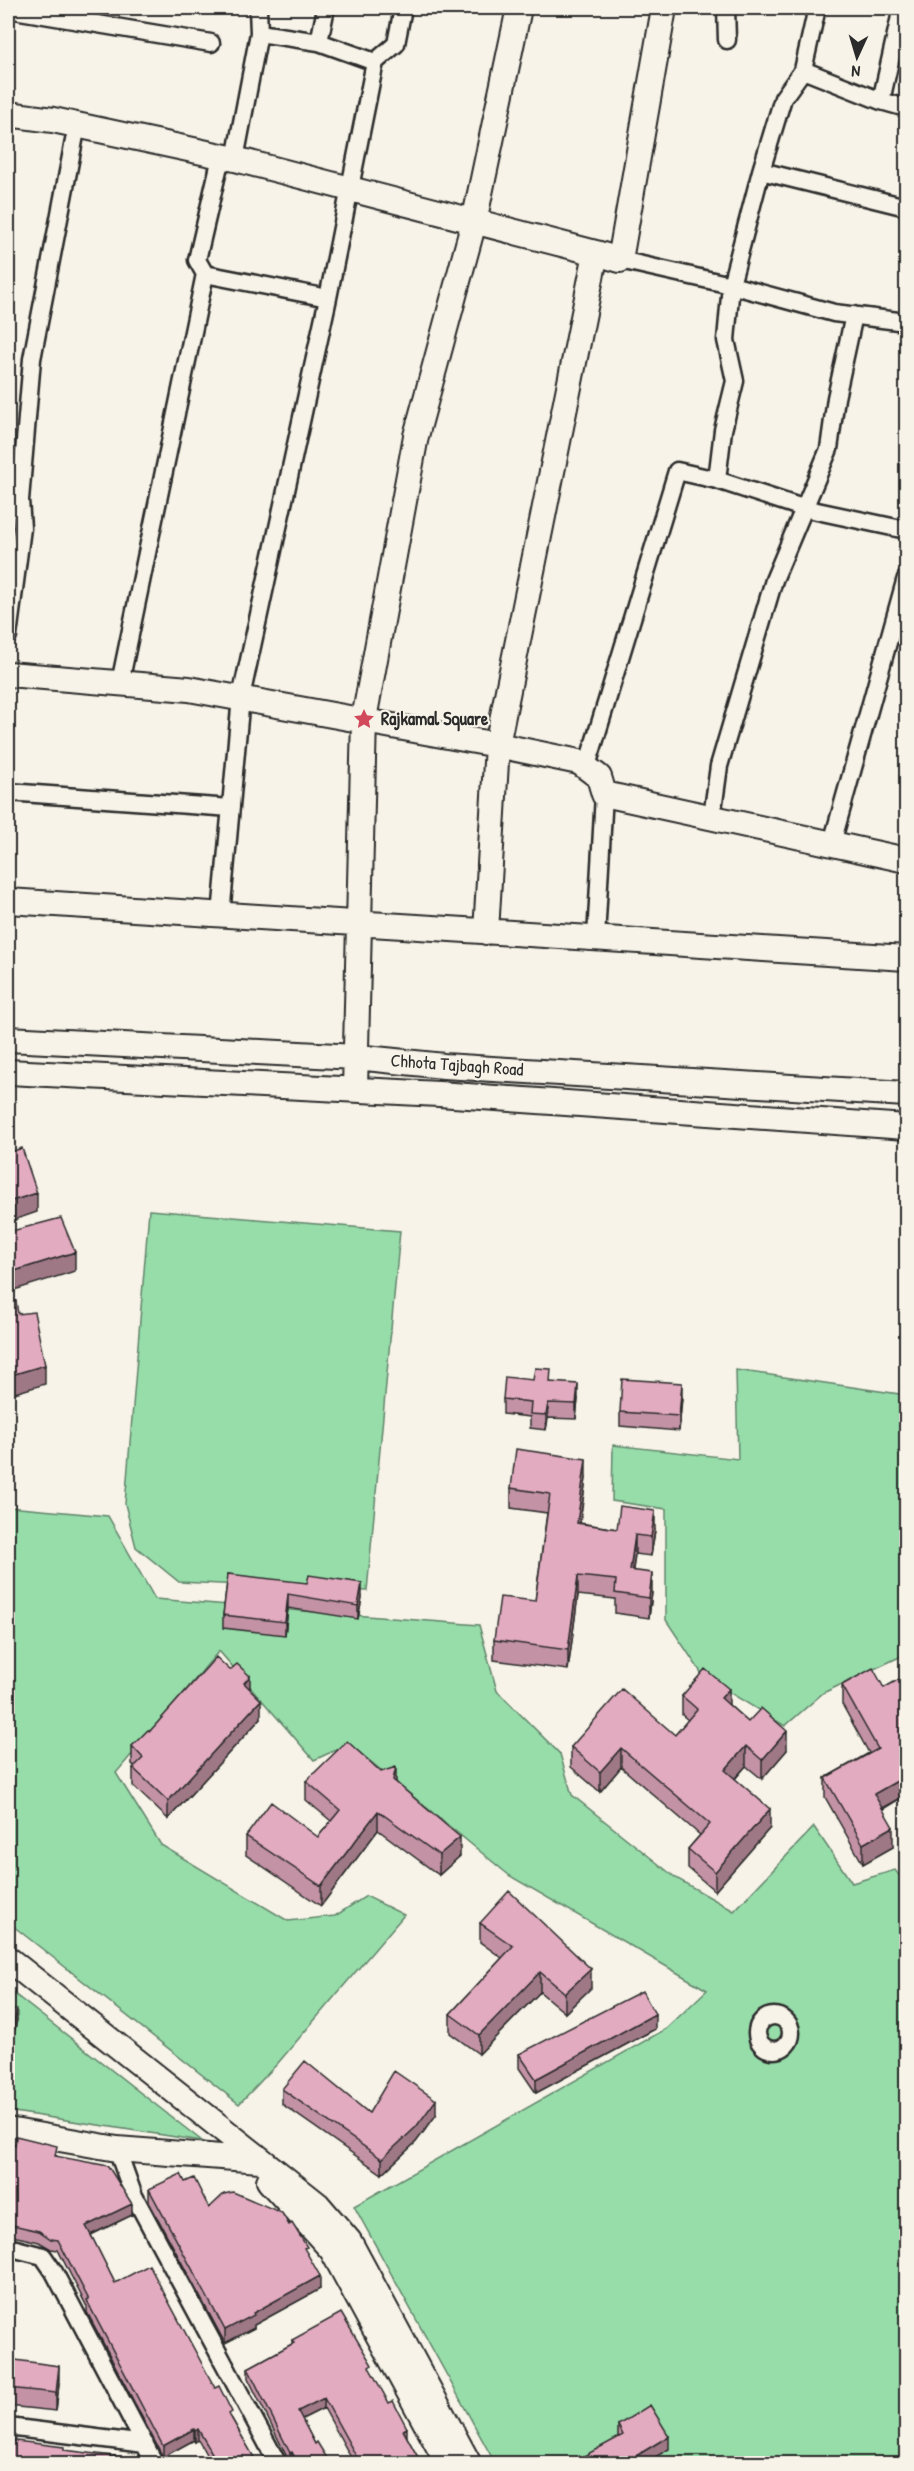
<svg xmlns="http://www.w3.org/2000/svg" width="914" height="2471" viewBox="0 0 914 2471" font-family="'Patrick Hand',sans-serif">
	<style>
		.green { fill: #97ddaa; stroke: #61846a; stroke-width: 1.5 }
		.lines { fill: none; stroke-linecap: round; stroke-linejoin: round }
		.street-casing { stroke: #2b2b2b; stroke-width: 21 }
		.secondary-casing { stroke: #2b2b2b; stroke-width: 28 }
		.street { stroke: #f7f3e8; stroke-width: 16 }
		.secondary { stroke: #f7f3e8; stroke-width: 24 }
		.wall { fill: #c393a5; stroke: #2b2b2b; stroke-width: 1.5 }
		.shaded-wall { fill: #9f7886; stroke: #2b2b2b; stroke-width: 1.5 }
		.building { fill: #e3abc0; stroke: #2b2b2b; stroke-width: 1.5 }
		.labels { text-anchor: middle; stroke-width: 4.5; stroke-linejoin: round; paint-order: stroke }
		.poi-label { font-size: 18px; font-weight: bold; fill: #2b2b2b; stroke: #f7f3e8; text-anchor: start }
		.street-label { font-size: 18px; fill: #2b2b2b; stroke: #f7f3e8 }
	</style>
	<rect width="100%" height="100%" fill="#f7f3e8"/>
	<filter id="ink" filterUnits="userSpaceOnUse"><feTurbulence type="fractalNoise" baseFrequency=".0167" numOctaves="2"/><feDisplacementMap in="SourceGraphic" scale="12" xChannelSelector="R" yChannelSelector="G"/><feConvolveMatrix kernelMatrix="1 2 1 2 8 2 1 2 1" color-interpolation-filters="sRGB"/></filter>
	<g filter="url(#ink)">
		<path class="green" d="M149,1210l251,21 -33,360 -188,-9 -43,-35 -11,-43z
			M736,1370l170,25v259l-83,39 -38,33 -81,-49 -38,-57v-111l-54,-8 1,-56 125,14z
			M8,1507l100,9 47,83 324,26 18,66 63,63 12,41 104,83 58,33 80,-84 38,56 43,-13 11,14v579h-411l-141,-257 312,-177 41,-39 -197,-114 -161,-132 -35,16 -95,-109 -103,122 45,72 127,76 47,-5 31,-20 38,19 -126,148 -39,41 -231,-182z
			M8,1989l194,152 -194,-30z"/>
		<g class="lines">
			<defs>
				<path id="street" d="M258,8l1,25 60,9 56,20 21,-18 7,-36
					M726,8l1,32
					M8,9l203,34
					M319,42l7,-34
					M803,70l14,-62
					M881,101l20,-89
					M235,159l24,-126
					M761,171l22,-73 20,-28 78,31 25,7
					M620,260l111,25 30,-114 145,36
					M205,274l-8,-14 24,-103
					M328,298l47,-236
					M717,480l6,-50 12,-49 -9,-41 5,-55 103,28 72,9
					M8,636l14,-108 -2,-28 12,-141 45,-234
					M120,683l85,-409 123,24 -87,399 -20,218
					M587,766l90,-295 40,9 86,28 103,22
					M8,792l223,16
					M712,817l7,-51 55,-186 55,-131 7,-51 18,-83
					M832,843l74,-265
					M596,938l8,-144
					M757 2033a17 17 0 1 1 34 0a17 17 0 1 1-34 0Z
					M117,2149l16,45 145,270
					M8,2247l35,9 11,16 101,192
					M8,2427l137,17"/>
				<path id="secondary" d="M8,114l45,6 182,39 361,94
					M8,674l181,15 308,56 82,17 20,15 5,17 302,66
					M8,901l898,57
					M486,932l11,-187 99,-492 24,7 44,-252
					M8,1039l348,18 88,9 462,28
					M8,1072l431,22 467,33
					M355,1089l9,-370 52,-283 58,-214 45,-214
					M8,1959l310,246 31,36 120,223
					M8,2130l109,19 143,11
					M269,2181l63,69 116,214"/>
			</defs>
			<use href="#street" class="street-casing"/>
			<use href="#secondary" class="secondary-casing"/>
			<use href="#street" class="street"/>
			<use href="#secondary" class="secondary"/>
		</g>
		<path class="wall" d="M551,1382l27,17 -2,20 -28,-1 -2,12 -16,-2v-11l-27,-3v-15z
			M682,1397l-3,34 -59,-5v-14z
			M586,1478l-6,45 37,6 38,1 -4,26 -16,-2 -2,16 19,22 -3,26 -34,-5v-14l-37,-4 -10,75 -74,-10v-20l41,-39 12,-88 -36,-5v-20z
			M228,1574l134,23 -4,22 -70,-11 -3,27 -62,-7v-13z
			M906,1653v142l-23,14 10,38 -30,17 -38,-67v-19l44,-25 -27,-49v-19l42,3 20,-11 -1,-2v-20z
			M250,1689l11,29 -93,101 -35,-33v-18l2,-1 -3,-3v-18l18,-15z
			M682,1696l47,9 19,17 39,28 -25,29 -16,-13 -11,13 35,49 -55,63 -27,-23v-19l12,-14 -79,-68 -21,25 -29,-25v-20l104,-12 13,-15 -6,-5z
			M381,1772l15,10 64,74 -21,19 -61,-45 -57,76 -75,-51v-19l72,1 13,-16 -25,-21v-19z
			M480,1923l111,65 -26,25 -25,-21 -61,62 -29,-21v-19l52,-56 -22,-16z
			M8,2008l9,12 -7,29h-2z
			M655,2029l-119,64 -17,-25v-14z
			M282,2089l87,24 67,2 -20,27 -34,32 -100,-70z
			M8,2144l49,12 75,59 -41,20 24,48 117,136 25,44h-46l-13,-23 -3,2 -1,-2 -31,17 -76,-145v-5l-29,-57 -7,-1 -12,-7 -31,-7z
			M185,2182l24,26 98,45 13,36 -66,36v3l-29,15 -76,-141v-13z
			M292,2340l80,33 49,90h-67l-30,-55 -22,11 13,25 15,19h-37l-1,-1 -2,1 -42,-85v-10l44,-24z
			M8,2359l51,25 -3,27 -48,-5z
			M618,2425l51,24 -51,-11z"/>
		<path class="shaded-wall" d="M37,1193v19l-29,10v-20z
			M75,1252v19l-67,21v-19z
			M45,1365v19l-37,11v-19z
			M682,1383v14l-3,34v-15z
			M578,1384v15l-2,20v-15z
			M548,1403v15l-2,12v-15z
			M586,1459v19l-9,64v-19z
			M655,1511v19l-4,26v-19z
			M635,1535v19l-5,35v-19z
			M652,1573v19l-3,26v-20z
			M578,1576v19l-10,75v-20z
			M362,1583v14l-4,22v-13z
			M288,1594v14l-3,27v-13z
			M250,1676v18l-6,-11z
			M729,1689v20l-8,-11z
			M261,1700v18l-93,101v-18z
			M787,1731v19l-25,29v-19z
			M746,1746v20l-21,23v-19z
			M621,1748v19l-21,25v-20z
			M396,1767v19l-3,-6z
			M906,1776v19l-32,18v-19z
			M770,1809v19l-55,63v-19z
			M378,1811v19l-57,76v-20z
			M893,1827v20l-30,17v-20z
			M460,1837v19l-21,19v-20z
			M591,1969v19l-26,25v-20z
			M540,1972v20l-61,62v-19z
			M17,2010v10l-7,29v-10z
			M655,2014v15l-119,64v-14z
			M436,2100v15l-20,27 -34,32v-15z
			M132,2204v11l-46,22v-11z
			M320,2276v13l-66,36v3l-29,15v-13l28,-17z
			M59,2366v18l-3,27v-18z
			M324,2398v10l-26,13v-10z
			M407,2428v10l-4,-8z
			M194,2429v11l-31,17v-11z
			M198,2429v11l-3,2v-11z
			M669,2436v13l-24,14h-19v-1z
			M292,2452v10l-2,1v-10z"/>
		<path class="building" d="M22,1148l15,45 -29,9v-49z
			M61,1218l14,34 -67,21v-41z
			M16,1301l2,13 16,-2 11,53 -37,11v-73z
			M535,1368l16,1 -1,13 28,2 -2,20 -28,-1 -2,12 -16,-1 1,-12 -28,-3 2,-22 28,3z
			M622,1379l60,4 -3,33 -59,-4z
			M516,1449l70,10 -9,64 40,6 3,-23 35,5 -4,26 -16,-2 -5,35 22,3 -3,25 -34,-5 1,-13 -38,-4 -10,74 -74,-10 6,-43 35,4 15,-107 -39,-6z
			M228,1574l79,9 2,-8 53,8 -4,23 -70,-12 -3,28 -62,-7z
			M906,1653v9l-3,-7z
			M216,1657l14,13 7,-6 13,12 -6,7 17,17 -93,101 -35,-33 10,-10 -11,-12 16,-16 2,1z
			M873,1668l11,20 22,-13v101l-32,18 19,33 -30,17 -38,-66 53,-29 -36,-64z
			M705,1669l24,20 -8,9 27,24 13,-14 26,23 -25,29 -16,-14 -21,24 45,39 -55,63 -27,-23 22,-25 -89,-76 -21,24 -29,-25 51,-58 53,46 22,-26 -15,-13z
			M347,1741l34,31 15,-5 -3,13 67,57 -21,18 -61,-44 -57,75 -75,-50 25,-34 47,35 22,-27 -34,-29z
			M509,1891l82,78 -26,24 -25,-21 -61,63 -29,-21 63,-68 -33,-23z
			M642,1991l13,23 -119,65 -17,-25z
			M8,2008l9,2 -7,29h-2z
			M305,2061l64,52 25,-42 42,29 -20,27 -34,32 -100,-70z
			M16,2136l41,10 -2,10 53,10 24,38 -46,22 8,15 21,42 34,-18 66,123 4,-2 13,26 -3,2 28,49h-47l6,-3 -18,-31 -3,2 -1,-2 -31,17 -76,-145 2,-1 -31,-60 -7,-1 -12,-8 -31,-7v-80l7,1z
			M181,2174l4,8 9,-4 15,30 15,-14 9,-2 49,21 7,12 3,-2 15,24 -3,1 16,28 -67,37 1,2 -29,15 -76,-141z
			M341,2313l31,52 -3,2 20,36 4,-2 14,27 -4,2 18,33h-61l-36,-65 -26,13 17,33 2,-2 13,21h-32l-6,-11 -2,1 -42,-85 46,-25 -2,-3z
			M8,2359l51,7 -3,27 -48,-5z
			M650,2405l19,31 -43,26 1,1h-56l52,-28 -5,-10z
			M8,2440l56,7v3l73,9 3,4h-132z"/>
	</g>
	<defs>
		<symbol id="sight-bare" viewBox="-9 -9 18 18"><path d="M0-6L1.8-2.2L6-1.7L2.9 1.2L3.7 5.4L0 3.3L-3.7 5.4L-2.9 1.2L-6-1.7L-1.8-2.2Z" fill="#d1495b" stroke="#f7f3e8" stroke-width="2.5" paint-order="stroke"/></symbol>
	</defs>
	<g fill-rule="evenodd">
		<use href="#sight-bare" x="349" y="704" width="30" height="30"/>
	</g>
	<g class="labels">
		<g class="poi-label">
			<text x="381" y="725">Rajkamal Square</text>
		</g>
		<g class="street-label">
			<text transform="translate(457 1065) rotate(4)" y="6">Chhota Tajbagh Road</text>
		</g>
	</g>
	<rect width="914" height="2471" fill="none" stroke="#f7f3e8" stroke-width="30"/>
	<rect x="15" y="15" width="884" height="2441" fill="none" stroke="#2b2b2b" stroke-width="2" filter="url(#ink)"/>
	<g transform="translate(857 57) rotate(184)" stroke="#f7f3e8" stroke-width="4.5" paint-order="stroke">
	<path d="M0-4.5L10 22L0 15L-10 22Z" fill="#2b2b2b"/>
	<text y="-9" font-size="16" font-weight="bold" text-anchor="middle" fill="#2b2b2b">N</text>
	</g>
</svg>
